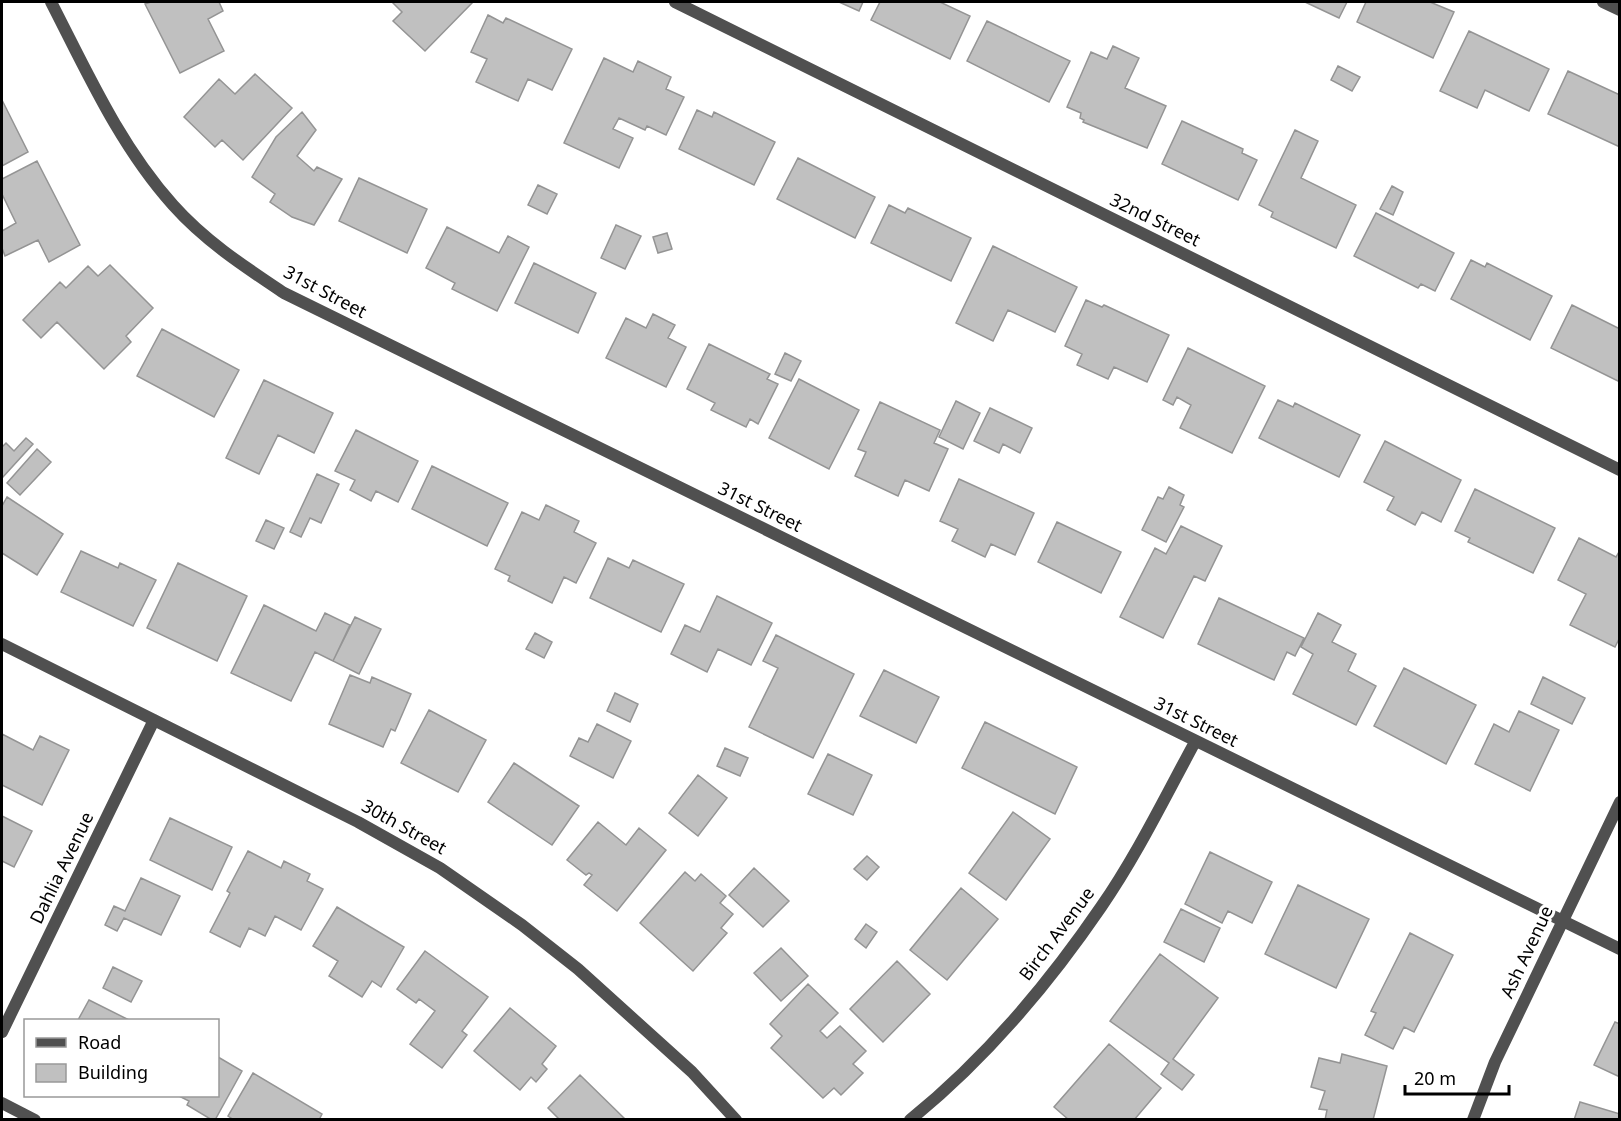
<svg xmlns="http://www.w3.org/2000/svg" width="1621" height="1121" viewBox="0 0 1621 1121" font-family="'Noto Sans',sans-serif">
	<style>
		.building { fill: #c0c0c0; stroke: #949494; stroke-width: 1.5 }
		.lines { fill: none; stroke-linecap: round; stroke-linejoin: round }
		.minor { stroke: #505050; stroke-width: 12 }
		.labels { text-anchor: middle; stroke-width: 6; stroke-linejoin: round; paint-order: stroke }
		.street-label { font-size: 18px; fill: #000; stroke: #fff }
	</style>
	<rect width="100%" height="100%" fill="#fff"/>
	<path class="building" d="M151,2h68l4,9 -15,8 16,32 -44,22 -35,-69z
		M392,2h81l-48,49 -32,-30 9,-9z
		M839,2h24l-4,9z
		M880,2h60l30,14 -20,43 -79,-39z
		M1305,2h42l-8,16z
		M1366,2h64l24,10 -21,46 -76,-36z
		M488,15l15,8 3,-5 66,31 -20,41 -24,-11 -10,22 -42,-19 11,-23 -16,-7z
		M987,21l83,40 -21,41 -82,-41z
		M1469,31l80,38 -20,42 -44,-21 -8,18 -37,-17z
		M1113,46l26,12 -14,30 41,18 -19,42 -64,-26 1,-2 -4,-2 1,-5 -14,-6 24,-55 16,7z
		M604,58l29,14 5,-11 33,16 -5,12 18,8 -18,38 -19,-9 -2,4 -26,-12 -6,11 20,9 -14,30 -55,-25z
		M1338,66l22,11 -8,14 -21,-11z
		M1568,71l52,24v52l-72,-33z
		M255,74l37,34 -49,52 -21,-20 -7,7 -31,-30 35,-38 16,15z
		M2,100l26,52 -26,14z
		M697,110l15,7 2,-5 61,30 -21,43 -75,-36z
		M302,112l14,18 -19,26 17,15 3,-4 25,12 -28,46 -22,-8 -22,-15 5,-8 -23,-17 24,-40z
		M1182,121l61,28 -1,4 15,7 -19,40 -76,-36z
		M1295,130l23,11 -17,37 55,27 -20,43 -65,-31 2,-5 -14,-7z
		M798,158l77,39 -20,41 -78,-39z
		M37,161l43,84 -31,17 -11,-22 -33,16 -3,-8v-17l14,-8 -14,-29v-15z
		M359,178l68,31 -20,44 -68,-32z
		M538,185l19,9 -10,20 -19,-9z
		M1392,186l11,6 -10,23 -13,-6z
		M889,205l16,8 3,-5 63,30 -20,43 -80,-38z
		M1376,213l78,40 -19,38 -14,-7 -3,4 -64,-32z
		M616,225l25,11 -16,33 -24,-11z
		M447,227l52,26 9,-17 21,11 -32,64 -45,-22 3,-6 -29,-15z
		M667,233l5,16 -14,4 -5,-16z
		M993,246l84,41 -22,45 -47,-22 -15,31 -37,-18z
		M1471,260l14,7 2,-4 65,33 -22,44 -79,-41z
		M534,263l62,30 -18,40 -63,-30z
		M110,265l43,43 -27,28 5,6 -27,27 -47,-47 -16,16 -18,-18 37,-38 6,6 22,-22 10,10z
		M1086,300l16,7 2,-2 65,30 -22,47 -33,-15 -6,12 -31,-14 5,-11 -17,-8z
		M1572,305l48,24v53l-69,-34z
		M653,314l22,11 -7,13 18,9 -20,40 -60,-29 20,-40 20,10z
		M162,329l77,41 -25,47 -77,-41z
		M709,344l61,30 -3,5 11,5 -20,40 -8,-5 -4,8 -35,-17 4,-7 -28,-14z
		M1188,348l77,38 -33,67 -52,-25 11,-23 -14,-8 -4,8 -10,-5z
		M785,353l16,8 -10,20 -16,-7z
		M799,379l60,31 -30,59 -60,-31z
		M264,380l69,33 -19,40 -36,-18 -19,39 -33,-16z
		M1278,400l15,7 2,-4 65,32 -21,42 -80,-39z
		M956,401l24,12 -17,36 -24,-12z
		M880,402l60,28 -6,13 14,6 -19,42 -24,-11 -7,16 -43,-20 11,-24 -8,-3z
		M990,408l42,20 -12,25 -17,-9 -4,9 -25,-12z
		M356,430l62,31 -20,41 -22,-11 -5,10 -21,-11 5,-10 -20,-9z
		M26,438l7,6 -31,34v-31l4,-4 8,8z
		M1385,441l76,39 -20,42 -19,-10 -7,13 -28,-15 7,-13 -30,-15z
		M37,449l14,13 -31,33 -13,-12z
		M432,466l76,37 -21,43 -75,-37z
		M317,474l22,10 -18,39 -11,-5 -9,19 -11,-5z
		M959,479l75,34 -19,42 -24,-11 -6,13 -33,-16 6,-12 -18,-8z
		M1169,487l15,8 -4,10 4,2 -18,35 -24,-12 16,-33 5,2z
		M1475,489l80,39 -22,45 -65,-31 2,-4 -15,-7z
		M7,497l56,37 -26,41 -35,-22v-47z
		M546,505l33,16 -5,11 22,11 -20,40 -12,-6 -12,26 -44,-22 2,-5 -15,-7 27,-57 17,8z
		M266,520l18,8 -10,21 -18,-8z
		M1057,522l64,30 -20,41 -63,-31z
		M1181,526l41,20 -17,35 -11,-5 -31,62 -43,-21 35,-69 11,6z
		M1579,538l37,19 4,-7v87l-5,10 -45,-22 16,-31 -28,-14z
		M81,551l37,17 2,-5 36,17 -23,46 -72,-34z
		M608,558l21,10 4,-8 51,24 -23,48 -71,-34z
		M178,563l69,33 -30,65 -70,-33z
		M717,596l55,27 -21,42 -33,-16 -11,23 -36,-18 14,-29 15,7z
		M1219,598l85,40 -9,18 -8,-4 -13,28 -76,-36z
		M264,605l52,26 9,-18 25,12 -17,36 -18,-9 -24,49 -60,-28z
		M1318,613l23,12 -9,17 24,12 -8,17 28,15 -20,39 -63,-31 20,-40 -12,-7z
		M355,617l26,12 -22,45 -26,-13z
		M535,633l17,9 -8,16 -18,-9z
		M776,635l78,39 -41,84 -64,-31 29,-59 -15,-7z
		M1404,668l72,37 -30,59 -72,-38z
		M884,670l55,27 -23,46 -56,-27z
		M350,675l20,8 2,-6 39,17 -16,37 -4,-2 -8,18 -54,-23z
		M1543,677l42,21 -13,26 -41,-20z
		M615,693l23,11 -8,18 -23,-11z
		M429,710l57,30 -28,52 -57,-29z
		M1519,711l40,19 -29,61 -55,-27 19,-40 15,8z
		M985,722l92,45 -22,47 -93,-46z
		M597,724l34,17 -18,37 -43,-22 9,-18 9,4z
		M2,734l31,16 7,-14 29,14 -27,55 -40,-20z
		M725,748l23,10 -8,18 -23,-10z
		M828,754l44,21 -19,40 -45,-21z
		M514,763l65,43 -27,39 -64,-43z
		M698,775l29,23 -29,38 -29,-23z
		M1013,812l37,27 -44,61 -37,-27z
		M2,816l30,15 -18,36 -12,-6z
		M170,818l62,29 -20,43 -62,-30z
		M598,822l28,23 13,-17 27,22 -49,61 -33,-26 8,-10 -3,-2 -3,2 -19,-15z
		M248,851l33,17 3,-7 26,13 -3,7 16,8 -22,41 -26,-14 -10,20 -16,-8 -9,19 -30,-15 20,-39 -3,-2z
		M1210,852l62,30 -20,41 -24,-12 -6,12 -37,-19z
		M867,856l12,11 -12,13 -13,-11z
		M754,868l35,33 -26,26 -34,-32z
		M685,872l10,9 6,-7 25,22 -6,7 13,11 -12,14 6,5 -34,38 -53,-48z
		M141,878l39,18 -19,39 -37,-17 -7,13 -12,-6 9,-19 11,5z
		M1298,885l71,34 -33,69 -71,-34z
		M961,888l37,31 -51,61 -37,-30z
		M337,907l67,40 -23,40 -9,-6 -10,16 -33,-21 9,-15 -25,-15z
		M1181,909l39,19 -16,34 -40,-20z
		M866,924l11,8 -11,16 -11,-9z
		M1410,933l43,22 -39,77 -10,-5 -11,22 -28,-14 11,-22 -5,-2z
		M781,948l27,28 -27,25 -27,-28z
		M425,951l63,46 -26,34 5,4 -25,33 -32,-24 25,-33 -16,-12 -3,4 -19,-14z
		M1160,954l58,44 -45,61 21,16 -12,15 -21,-16 8,-11 -59,-42z
		M897,961l33,33 -47,48 -33,-33z
		M113,967l29,14 -11,21 -28,-14z
		M808,984l30,29 -18,18 7,7 13,-12 26,25 -13,13 10,9 -22,22 -7,-7 -11,10 -52,-50 11,-12 -12,-12z
		M89,1000l40,20h-51z
		M510,1008l46,38 -14,18 5,5 -11,13 -5,-5 -11,13 -46,-39z
		M1615,1022l5,2v53l-26,-12z
		M1109,1044l52,44 -27,32h-65l-15,-13z
		M1342,1054l45,12 -14,54h-48l2,-10 -8,-1 6,-18 -14,-4 8,-29 21,5z
		M218,1057l24,14 -27,49h-3l-25,-15 2,-4 -10,-5h39z
		M253,1073l69,41 -3,6h-85l-6,-4z
		M580,1075l46,45h-66l-12,-12z
		M1580,1102l40,12v6h-46z"/>
	<g class="lines">
		<path class="minor" d="M51,2c36,70 69,144 122,203 32,36 72,62 111,88l1336,656
			M675,2l945,468
			M1603,2l17,8
			M2,644l356,178 82,46 82,57 56,44 114,103 44,48
			M2,1032l152,-312
			M2,1103l33,17
			M910,1120c74,-60 137,-134 191,-213 36,-52 64,-110 94,-165
			M1473,1120l22,-58 125,-260"/>
	</g>
	<g class="labels">
		<g class="street-label">
			<text transform="translate(1155 220) rotate(26)" y="6">32nd Street</text>
			<text transform="translate(325 292) rotate(28)" y="6">31st Street</text>
			<text transform="translate(760 507) rotate(26)" y="6">31st Street</text>
			<text transform="translate(1196 722) rotate(26)" y="6">31st Street</text>
			<text transform="translate(404 827) rotate(29)" y="6">30th Street</text>
			<text transform="translate(62 868) rotate(-64)" y="6">Dahlia Avenue</text>
			<text transform="translate(1057 934) rotate(-53)" y="6">Birch Avenue</text>
			<text transform="translate(1527 952) rotate(-65)" y="6">Ash Avenue</text>
		</g>
	</g>
	<rect width="1621" height="1121" fill="none" stroke="#000000" stroke-width="6"/>
	<rect x="24" y="1019" width="195" height="78" fill="#ffffff" stroke="#999999" stroke-width="1.5"/>
	<rect x="36" y="1038" width="30" height="9" fill="#505050" stroke="#999999" stroke-width="1.5"/>
	<text x="78" y="1049" font-size="18" fill="#000000">Road</text>
	<rect x="36" y="1064" width="30" height="18" fill="#c0c0c0" stroke="#999999" stroke-width="1.5"/>
	<text x="78" y="1079" font-size="18" fill="#000000">Building</text>
	<path d="M1405 1085v9h104v-9" fill="none" stroke="#000000" stroke-width="3"/>
	<text x="1414" y="1085" font-size="18" fill="#000000" stroke="#ffffff" stroke-width="4.5" paint-order="stroke">20 m</text>
</svg>
